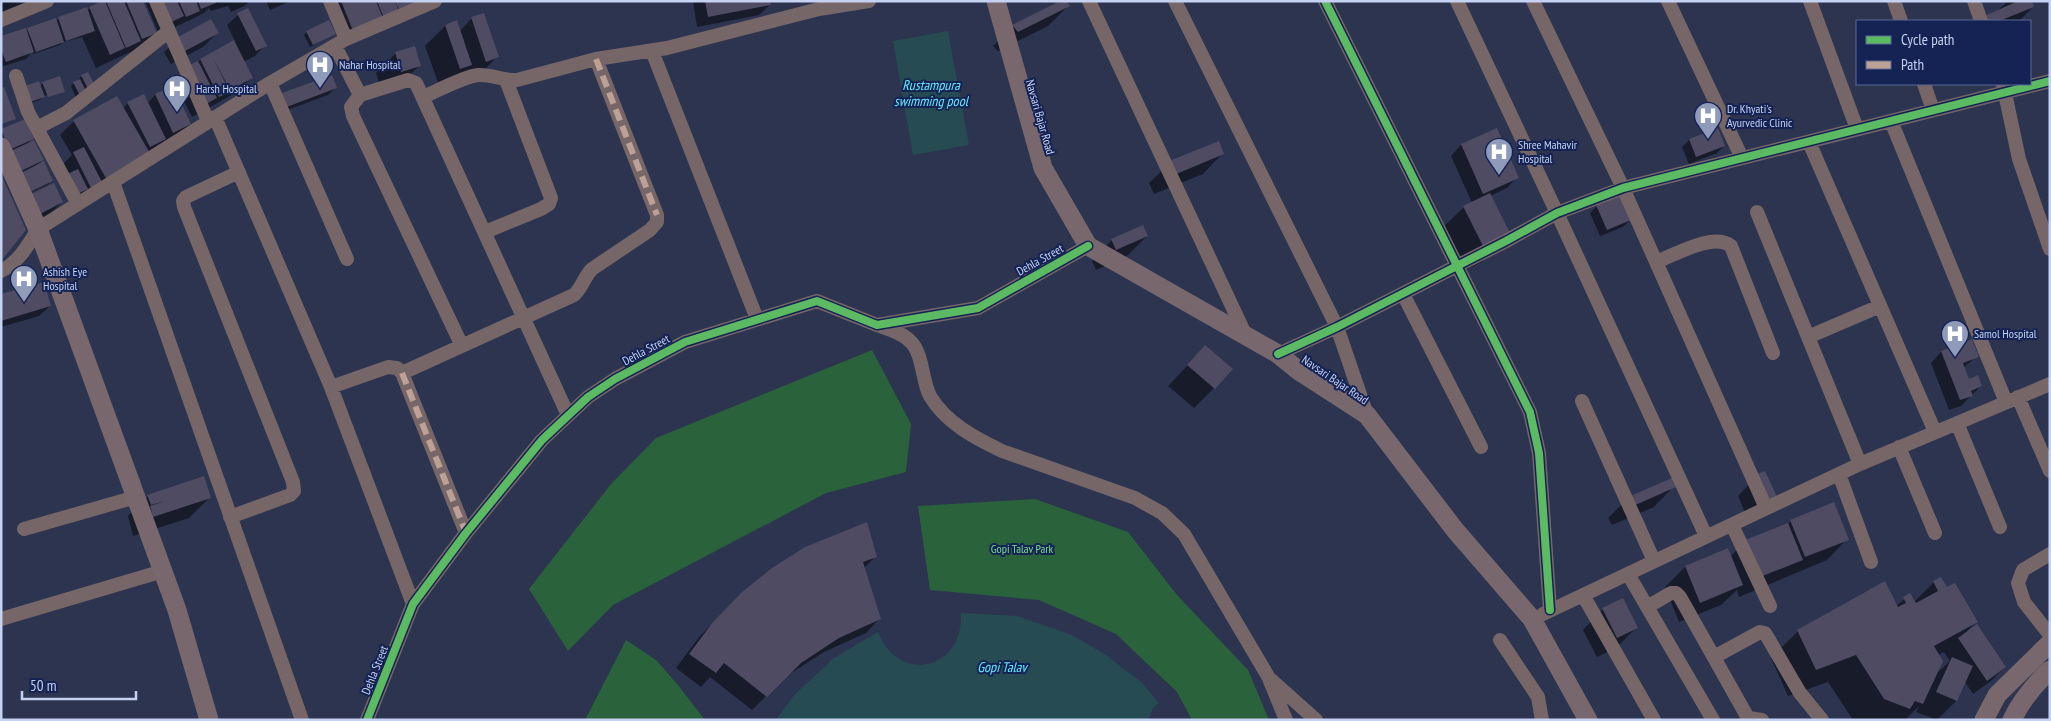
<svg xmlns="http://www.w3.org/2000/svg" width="2051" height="721" viewBox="0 0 2051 721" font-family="'PT Sans Narrow',sans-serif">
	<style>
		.green { fill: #2a623b }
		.water { fill: #264b53 }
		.shadow { fill: #0007; fill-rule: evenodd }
		.building { fill: #4e4b62 }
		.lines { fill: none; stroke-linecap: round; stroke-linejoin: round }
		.street { stroke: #766668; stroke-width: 14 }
		.secondary { stroke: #78686e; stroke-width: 19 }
		.quiet { stroke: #bda197; stroke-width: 6; stroke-dasharray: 12 6; stroke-linecap: butt }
		.cycleway-casing { stroke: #142254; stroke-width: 11 }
		.cycleway { stroke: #5cba63; stroke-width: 8 }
		.labels { text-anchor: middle; stroke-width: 4; stroke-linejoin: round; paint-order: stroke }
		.poi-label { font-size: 12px; fill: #c6d2f2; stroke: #142254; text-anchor: start }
		.street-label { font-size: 12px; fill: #c6d2f2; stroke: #142254 }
		.park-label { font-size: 12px; fill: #7cdf8e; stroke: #142254 }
		.water-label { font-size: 14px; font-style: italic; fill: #66e9fc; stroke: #142254 }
	</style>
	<rect width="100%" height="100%" fill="#2c3450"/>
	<path class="green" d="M872,350l39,74 -5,48 -80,21 -213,112 -45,46 -39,-62 82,-105 45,-46z
		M1035,499l93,33 49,63 71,75 21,50h-77l-15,-28 -61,-58 -77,-34 -109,-10 -12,-84z
		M626,640l30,20 22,25 27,35h-120z"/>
	<path class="water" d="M948,31l21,114 -56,10 -20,-114z
		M961,613l56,3 55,19 34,20 35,27 18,21 -6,5 -5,12h-372l18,-25 40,-37 44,-26c21,53 86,38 83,-19z"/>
	<path class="shadow" d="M1,1h49l-49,16z
		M106,1h36l14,32 -15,14 -45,21 -14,-31 -19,5 -3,3 -27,9 -1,-2 -6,7 -25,8v-30l25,-6 30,-10 3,-3 28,-7 3,-3z
		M145,1h105l-6,5 -13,6 -3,-6 -17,5 -2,-3 -5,5 -16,8 -13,6 -1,-2 -16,7z
		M266,1h25l-21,9z
		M331,1h103l-88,36z
		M693,1h76l1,4 -11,10 -62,12z
		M1062,1l6,5 -20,20 -50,25 -5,-5 20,-20z
		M2008,1h23l2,6 -14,14h-40l17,-9z
		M238,15l27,30 -10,11 -12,6 8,16 -14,14 -45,25 -18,-36 14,-14 47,-26 -8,-16z
		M472,18l25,39 -20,20 -37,11 -15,-42 20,-20 15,5z
		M307,32l27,2 -24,13 -6,-12z
		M217,33l-14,14 -32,17 -7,-12 15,-14z
		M396,53l23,13 -20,20 -18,5 -5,-18z
		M82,76l11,10 -16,14 -6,-14z
		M43,83l21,8 -2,2v-1l-19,4 -3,4 -16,5z
		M172,87l18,37 -14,14 -18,7 -7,8 -74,50 -17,-36 12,-12 -12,-20 14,-14 49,-13 5,-5 19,1 8,-9z
		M335,88l-7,7 -51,19 -5,-12z
		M24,120l8,19 -6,6 16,15 -6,6 16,15 -5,4 -20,9 -9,-17 7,-7 -7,3 1,-26 -13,5 -5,-10v-12z
		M1689,140l35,6 -7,7 -28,11 -7,-17z
		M1461,145l56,32 -10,11 -17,8 19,39 -27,27 -26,13 -20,-41 28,-27 8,-4 -21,-47z
		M1223,153l-20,21 -49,20 -5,-11 21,-20z
		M62,202l-11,11 -22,11 -8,-18z
		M1597,206l33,14 -7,7 -23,9 -10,-23z
		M1147,236l-20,20 -31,14 -4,-9 20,-21z
		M1,296l49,10 -11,10 -38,11z
		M1971,341l6,15 -14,12 5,12 13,6 -20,20 -12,4 -18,-47 10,-11z
		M1205,347l9,41 -20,20 -26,-22z
		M1758,475l18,23 -27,24 -11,-26z
		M1674,486l-20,21 -42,18 -4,-7 20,-20z
		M148,496l61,2 -20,20 -56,18 -5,-20z
		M1791,521l56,18 -20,21 -88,37 -2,-7 -16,15 -42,17 -14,-35 20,-20 42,-17 3,7 15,-16 43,-17z
		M876,556l-12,12 16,50 -14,15 -42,19 -39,25 -33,33 -42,-33 -9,10 -25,-19 23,-31 43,-43z
		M1940,579l6,10 30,33 -9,9 38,36 -14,14 -18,13 -8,-12 -9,19 -19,19 -21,-8 3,-6 -14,14h-52l-25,-38 -40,14 -17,-38 27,-27 98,-25 14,-11 4,7 20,-20zM1944,652l6,9 -14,13 2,-19z
		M1603,609l33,19 -20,20 -19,9 -14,-27z"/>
	<path class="building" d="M102,1h3l20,47 -15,7 -21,-48z
		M106,1h18l17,40 -15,7z
		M126,1h17l14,32 -15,6z
		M160,1h17l7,15 -15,7z
		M179,1h17l4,10 -14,6z
		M198,1h17l1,2 -15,6z
		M341,1h35l7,17 -30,13z
		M377,1h18l4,11 -15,6z
		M395,1h28l-23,11z
		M705,1h65l1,4 -63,12z
		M1060,1h7l3,5 -52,26 -6,-7z
		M2018,1h14l2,6 -35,14h-15l-2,-4z
		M87,7l8,24 -29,10 -8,-24z
		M248,8l19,38 -11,5 -19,-38z
		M484,13l15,44 -13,5 -15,-45z
		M56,18l8,24 -28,10 -9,-24z
		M211,19l8,14 -34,18 -7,-14z
		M329,20l7,14 -23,11 -7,-14z
		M457,20l15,45 -12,4 -15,-44z
		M26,28l8,24 -28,10 -5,-13v-13z
		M234,40l19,38 -23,12 -18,-34 18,36 -11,5 -19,-38z
		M415,46l6,20 -20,6 -6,-20z
		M198,61l19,37 -11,6 -19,-38z
		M88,72l7,14 -6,5 -8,-16z
		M332,75l5,13 -53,20 -5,-14z
		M60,76l5,16 -17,5 -6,-15z
		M80,79l7,14 -6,5 -8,-16z
		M39,81l6,16 -18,6 -5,-16z
		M173,86l18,38 -18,9 -18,-39z
		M4,87l12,32 -15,5v-36z
		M144,94l22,45 -16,8 -23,-45z
		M117,96l34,59 -44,25 -34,-60z
		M25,119l9,20 -25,11 -8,-21z
		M1497,128l22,50 -36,16 -22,-50z
		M1718,128l7,18 -29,11 -7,-18z
		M34,140l10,20 -23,11 -10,-20z
		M1219,141l5,13 -50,21 -5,-14z
		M84,147l19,37 -11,6 -19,-38z
		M44,161l9,20 -23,11 -9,-19z
		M78,169l10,20 -13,6 -10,-20z
		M1,174l25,56 -25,31z
		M54,183l9,19 -23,12 -9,-20z
		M1490,193l21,42 -27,13 -21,-42z
		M1621,195l10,25 -24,10 -11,-25z
		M1143,225l5,11 -32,14 -5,-11z
		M44,282l7,24 -50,15v-27z
		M1972,339l7,18 -16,6 6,16 9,-4 4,11 -11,5 2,5 -13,4 -19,-49z
		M1205,345l28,24 -18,20 -28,-24z
		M1765,471l13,28 -8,3 -13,-28z
		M204,476l7,22 -58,19 -3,-11 15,-5 -14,4 -4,-10z
		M1672,478l4,9 -43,19 -5,-9z
		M1834,502l15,38 -44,17 -15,-37z
		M867,522l10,35 -14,5 18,57 -42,19 -38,25 -34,34 -43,-34 -8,10 -27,-19 24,-32 28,-29 31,-25 33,-21z
		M1788,523l15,37 -43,17 -15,-37z
		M1728,548l15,37 -43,18 -15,-37z
		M1941,577l6,10 8,-4 23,39 -44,24 9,15 -20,43 -8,-3 -5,8 -26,-10 -28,-44 -40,15 -19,-40 88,-49 13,26 8,-4 -3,-6 7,-4 6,10 22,-12 -5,-10z
		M1623,598l15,30 -21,10 -15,-30z
		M1977,624l29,43 -19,14 -29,-43z
		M1952,657l21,9 -16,35 -21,-9z"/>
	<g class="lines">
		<path class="street" d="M156,1l52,120
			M330,1l16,38
			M1089,1l157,335
			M1175,1l162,326 30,88
			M1325,1l205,411 9,41 11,157
			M1457,1l100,212 149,323
			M1533,1l90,187 143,320
			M1668,1l74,157
			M1810,1l47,128
			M1894,1l7,20
			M1974,1l7,20
			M1,20l46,-19
			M335,46l25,49 -9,12 2,9 109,230
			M652,51l105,268
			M16,76l12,36 50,92
			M270,83l77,176
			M1924,84l9,26
			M2003,84l16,75 31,90
			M360,95l48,-15 8,3 152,332
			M423,97c14,-6 42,-21 55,-22 14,-1 25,6 39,5l79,-21 71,-11 152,-39 50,-8
			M215,117l116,270 82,217
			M1891,121l115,281
			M37,128l29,-15 103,-82
			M1809,142l126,290
			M113,182l189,538
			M1757,212l103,252
			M485,232l56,-23 8,-5 2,-6 -45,-118
			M1656,262c19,-7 57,-30 75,-16l42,107
			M1,271c17,-8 28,-27 37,-42l232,-146 76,-44 89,-38
			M1403,294l78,153
			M877,325c11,4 26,8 34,17 12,12 11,39 19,54 16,27 45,42 72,55l133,47 27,15 22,21 85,144 47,42
			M1808,337l72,-31
			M1278,354l59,-27 169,-86 51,-28 66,-25 427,-107
			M402,373l172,-78c8,-7 10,-18 18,-26l58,-39 7,-8v-7l-61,-156
			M331,387l57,-20 9,1 5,5 64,160
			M2018,397l32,74
			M1582,401l72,160
			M1957,423l43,104
			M1899,447l36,86
			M1839,474l32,88
			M230,517l60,-22 4,-4 -1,-9 -109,-275 -1,-6 3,-4 53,-25
			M1732,525l38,81
			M24,529l112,-32
			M2050,554l-27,16 -5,13 6,19 26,33
			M1628,574l85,146
			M1583,595l71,125
			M1647,607l24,-14h5l4,4 68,121 14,2
			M1543,614l317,-150 190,-80
			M1,619l162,-48
			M1500,640l38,57 4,23
			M1714,657l46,-25 5,1 35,60 22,27
			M1270,681l16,39
			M367,720l46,-116 53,-71 76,-93 46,-43 27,-18 70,-37 132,-41 60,24 101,-17 110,-62"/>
		<path class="secondary" d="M996,1l47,167 45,78 190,108 21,17 68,44 88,115 77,89 56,101
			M1,147l37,82 139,381 32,110
			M1984,720l13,-25 53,-52
			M2012,720c9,-20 22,-35 38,-50"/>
		<path class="quiet" d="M596,59l61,156
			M402,373l64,160"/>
		<defs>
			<path id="cycleway" d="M1325,1l205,411 9,41 11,157
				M1278,354l59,-27 169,-86 51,-28 66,-25 427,-107
				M367,720l46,-116 53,-71 76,-93 46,-43 27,-18 70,-37 132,-41 60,24 101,-17 110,-62"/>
		</defs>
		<use href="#cycleway" class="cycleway-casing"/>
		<use href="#cycleway" class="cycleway"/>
	</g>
	<defs>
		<symbol id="hospital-pin" viewBox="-11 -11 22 30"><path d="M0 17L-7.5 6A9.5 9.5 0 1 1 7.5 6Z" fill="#909bb9" stroke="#142254"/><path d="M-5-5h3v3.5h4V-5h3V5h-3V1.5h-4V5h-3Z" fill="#fff"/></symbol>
	</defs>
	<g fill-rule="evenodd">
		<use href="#hospital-pin" x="304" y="49" width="32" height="43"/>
		<use href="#hospital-pin" x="161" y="73" width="32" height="43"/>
		<use href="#hospital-pin" x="1692" y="100" width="32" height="43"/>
		<use href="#hospital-pin" x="1483" y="136" width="32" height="43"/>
		<use href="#hospital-pin" x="8" y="263" width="32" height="43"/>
		<use href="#hospital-pin" x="1939" y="318" width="32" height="43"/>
	</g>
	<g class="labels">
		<g class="poi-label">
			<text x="339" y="69">Nahar Hospital</text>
			<text x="196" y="93">Harsh Hospital</text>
			<text x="1727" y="113">Dr. Khyati's<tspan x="1727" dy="14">Ayurvedic Clinic</tspan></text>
			<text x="1518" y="149">Shree Mahavir<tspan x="1518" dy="14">Hospital</tspan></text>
			<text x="43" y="276">Ashish Eye<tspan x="43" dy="14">Hospital</tspan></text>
			<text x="1974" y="338">Samol Hospital</text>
		</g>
		<g class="street-label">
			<text transform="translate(1040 117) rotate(74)" y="4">Navsari Bajar Road</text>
			<text transform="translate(1040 260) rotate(-29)" y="4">Dehla Street</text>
			<text transform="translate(646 350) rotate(-28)" y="4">Dehla Street</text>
			<text transform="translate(1335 380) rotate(34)" y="4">Navsari Bajar Road</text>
			<text transform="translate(375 670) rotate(-68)" y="4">Dehla Street</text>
		</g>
		<g class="park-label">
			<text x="1022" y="553">Gopi Talav Park</text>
		</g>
		<g class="water-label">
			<text x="931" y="90">Rustampura<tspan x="931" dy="16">swimming pool</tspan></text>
			<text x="1002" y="672">Gopi Talav</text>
		</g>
	</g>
	<rect width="2051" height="721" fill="none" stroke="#c6d2f2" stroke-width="5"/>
	<rect x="1856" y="20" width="175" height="65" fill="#142254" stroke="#5b6893"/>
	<rect x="1866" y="36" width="25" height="8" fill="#5cba63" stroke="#5b6893"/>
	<text x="1901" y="45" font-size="15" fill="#c6d2f2">Cycle path</text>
	<rect x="1866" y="61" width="25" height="8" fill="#bda197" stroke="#5b6893"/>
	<text x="1901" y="70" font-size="15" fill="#c6d2f2">Path</text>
	<path d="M22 691v8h114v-8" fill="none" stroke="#c6d2f2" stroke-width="2.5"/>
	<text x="30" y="691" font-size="15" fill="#c6d2f2" stroke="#142254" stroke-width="4" paint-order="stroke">50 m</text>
</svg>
